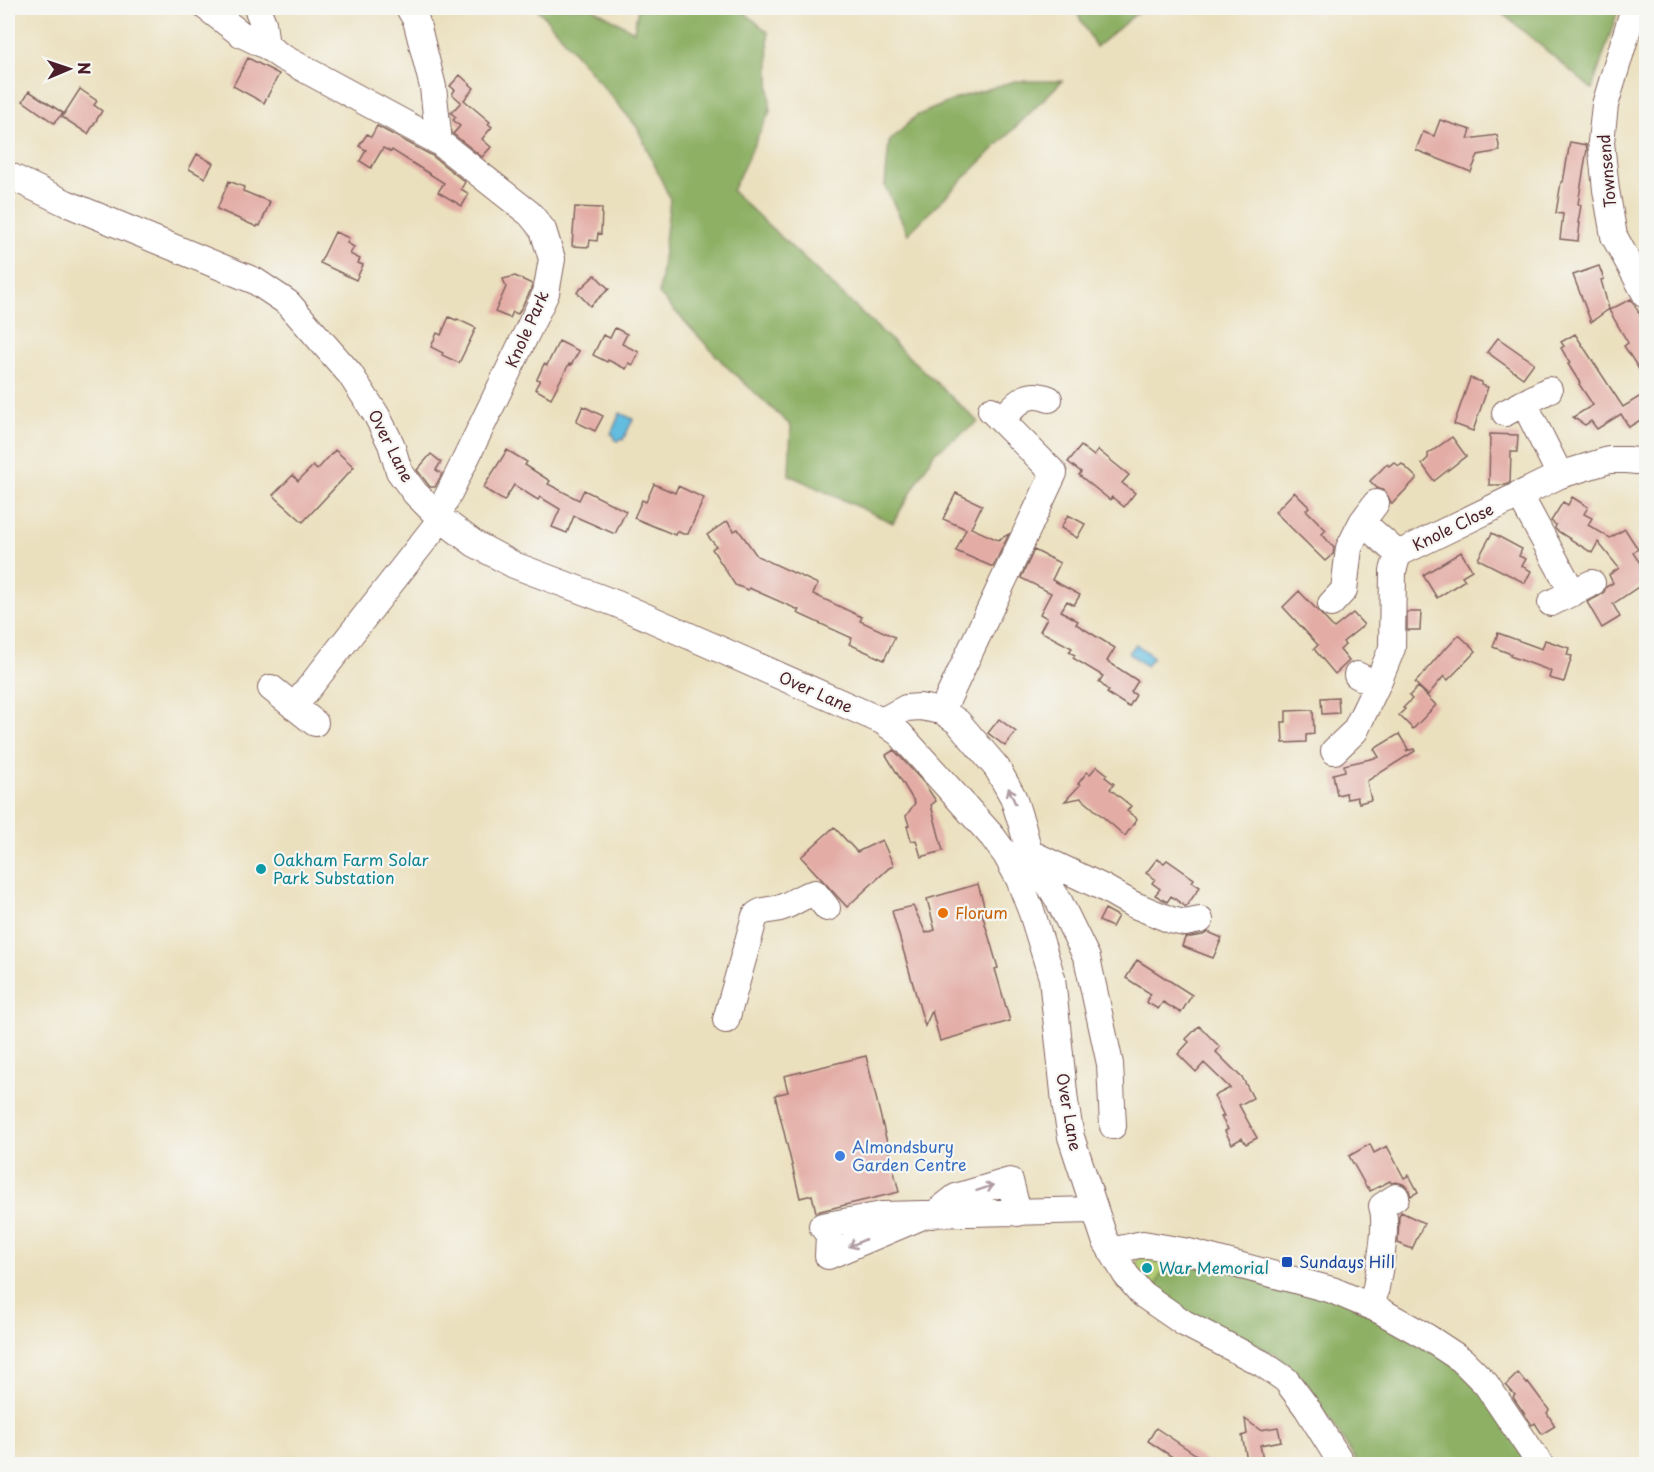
<svg xmlns="http://www.w3.org/2000/svg" width="1654" height="1472" viewBox="0 0 1654 1472" font-family="'Playpen Sans',sans-serif">
	<style>
		.green { fill: #b2cd73; stroke: #7e764f; stroke-width: 1.5 }
		.forest { fill: #8db065; stroke: #6c6848; stroke-width: 1.5 }
		.water { fill: #62bde0; stroke: #566e86; stroke-width: 1.5 }
		.building { fill: #e3ada6 }
		.lines { fill: none; stroke-linecap: round; stroke-linejoin: round }
		.minor-casing { stroke: #82635e; stroke-width: 28 }
		.minor { stroke: #fff; stroke-width: 26 }
		.oneway { stroke: #ae9aa0 }
		.culture-dot { fill: #0f9aa8; stroke: #f6f6f2; stroke-width: 2 }
		.food-dot { fill: #e8710a; stroke: #f6f6f2; stroke-width: 2 }
		.shop-dot { fill: #3f7fe0; stroke: #f6f6f2; stroke-width: 2 }
		.transit-dot { fill: #1a4fb4; stroke: #f6f6f2; stroke-width: 2 }
		.labels { text-anchor: middle; stroke-width: 4.5; stroke-linejoin: round; paint-order: stroke }
		.street-label { font-size: 16px; fill: #4a1f2b; stroke: #f6f6f2 }
		.culture-label { font-size: 16px; fill: #0d838f; stroke: #f6f6f2; text-anchor: start }
		.food-label { font-size: 16px; fill: #c56008; stroke: #f6f6f2; text-anchor: start }
		.shop-label { font-size: 16px; fill: #366cbe; stroke: #f6f6f2; text-anchor: start }
		.transit-label { font-size: 16px; fill: #164399; stroke: #f6f6f2; text-anchor: start }
	</style>
	<rect width="100%" height="100%" fill="#f6f6f2"/>
	<filter id="ink" filterUnits="userSpaceOnUse"><feTurbulence type="fractalNoise" baseFrequency=".0167" numOctaves="2"/><feDisplacementMap in="SourceGraphic" scale="12" xChannelSelector="R" yChannelSelector="G"/><feConvolveMatrix kernelMatrix="1 2 1 2 8 2 1 2 1" color-interpolation-filters="sRGB"/></filter>
	<filter id="wash" filterUnits="userSpaceOnUse"><feTurbulence type="fractalNoise" baseFrequency=".008" numOctaves="4" result="noise"/><feDisplacementMap in="SourceGraphic" scale="24" xChannelSelector="R" yChannelSelector="G"/><feGaussianBlur stdDeviation="1.35" result="paint"/><feColorMatrix in="noise" values="0 0 0 0 0 0 0 0 0 0 0 0 0 0 0 0 0 1.4 0 .05"/><feComposite in="paint" operator="in"/></filter>
	<g filter="url(#wash)">
		<rect width="100%" height="100%" fill="#ebe0be"/>
		<path class="green" d="M1144,1252l45,2 -32,39c-12,-13 -32,-25 -13,-41z"/>
		<path class="forest" d="M535,8h57l42,23 4,-23h101l29,24 2,79 -38,80 246,231 -44,31 -41,70 -104,-48 2,-49 -65,-60 -67,-72 11,-95 -33,-72 -94,-112z
			M1074,8h69l-47,39z
			M1496,8h123l-27,81z
			M1015,81h47l-154,153 -23,-48 4,-44 27,-26 45,-19z
			M1175,1259l156,34 129,69 77,102h-179l-54,-84 -28,-25 -110,-52c-4,-4 -9,-8 -9,-13 -2,-12 10,-24 18,-31z"/>
		<path class="water" d="M620,413l13,6 -10,21 -2,-1 -3,2 -3,-1 -1,-5 -3,-1z
			M1136,644l17,13 -7,9 -17,-13z"/>
		<g id="blocks">
			<path class="building" d="M248,58l31,16 -15,29 -31,-17z
				M460,75l14,13 -10,12 26,22 -2,2 4,3 -10,12 9,8 -9,10 -29,-23 7,-8 -7,-6 3,-3 -5,-4 10,-11 -9,-8 3,-4 -5,-4z
				M80,89l17,12 -3,4 8,6 -14,23 -26,-17z
				M29,91l34,22 -9,10 -31,-22z
				M1440,120l31,10 -3,9 29,-4 3,16 -22,4 -7,17 -55,-22 7,-18 11,4z
				M377,126l54,29 34,27 -4,7 8,5 -7,12 -24,-14 6,-9 -52,-33 -1,2 -8,-4 -12,20 -11,-7 6,-11 -7,-4 8,-12 4,3z
				M1570,142l16,3 1,4 -9,55 3,1 -3,18h2l-2,18 -18,-2 3,-25 -7,-1 5,-31h2z
				M197,154l16,9 -8,15 -16,-9z
				M229,181l15,6 -1,4 27,11 -10,24 -2,-1 -1,2 -40,-18z
				M575,207l27,1 -1,26 -3,-1 -1,8 -7,-1 -1,7 -17,-1z
				M335,232l14,6 -2,5 7,4 -4,7 10,5 -2,4 5,2 -7,15 -36,-17z
				M1599,266l5,13 -3,1 8,29 -18,13 -18,-47z
				M595,275l14,14 -19,17 -13,-14z
				M515,276l17,8v4l-14,26 -5,-2 -3,6 -15,-6 11,-25 -3,-8z
				M1631,299l16,28v55l-23,-36 4,-3 -19,-33z
				M449,317l7,3 1,-1 19,9 -17,35 -17,-8 1,-2 -12,-6 6,-14 4,2z
				M615,328l12,6 -5,10 17,8 -6,13 -4,-2 -3,6 -18,-9 -1,2 -14,-7 10,-20 7,3z
				M1575,334l48,73 24,-15v24l-18,11 -8,-13 -24,15 -6,-8 -6,4 -12,-8 20,-12 -14,-21 1,-1 -12,-19 2,-1 -9,-15 3,-2 -3,-4z
				M1498,338l36,25 -11,15 -36,-26z
				M559,341l20,10 -8,14 -2,-1 -18,34 -16,-9 5,-9 -3,-1 7,-15 3,1z
				M1470,378l12,4 -1,3 7,2 -15,44 -19,-7z
				M583,406l20,10 -8,15 -19,-9z
				M1490,434l28,1 -1,17h-6l-1,31 -5,2h-16z
				M1452,437l14,19 -32,25 -12,-17 6,-6v-4z
				M1081,446l13,10 4,-6 31,25 -7,8 13,10 -11,14 -12,-10 -2,3 -31,-25 2,-3 -13,-10z
				M335,450l19,17 -51,55 -30,-27 20,-20 5,6 15,-15 4,4z
				M507,450l20,12 -2,3 25,16 -2,3 31,16 5,-10 42,21 -11,23 -41,-18 -7,17 -15,-6 8,-18 -20,-12 -2,3 -24,-15 -10,16 -21,-13z
				M431,454l10,8 -5,8 6,4 -7,13h-5l-13,-17z
				M1394,462l5,4 3,-2 15,14 -25,26 -7,-13 -8,-3 -7,-7 17,-17 2,2z
				M654,484l21,9 3,-7 26,12 -16,36h-5l-6,-3 -2,4 -41,-17 8,-18 4,2z
				M1294,492l15,15 -3,3 20,20 -4,4 12,14 -1,6 -8,7 -50,-49z
				M956,493l26,12 -11,23 27,12 11,-6 -16,33 -37,-16 10,-22 -23,-10z
				M1572,497l16,10 -4,7 8,4 -4,7 22,13 15,-9 13,20 -5,4 14,20v8l-34,23 7,13 -18,11 -15,-26 12,-6 5,-4 2,-5 7,-4 -4,-8 10,-7 -21,-26 -6,11 -36,-23 -1,-2 1,-3 -5,-4 12,-19 5,3z
				M1068,515l17,9 -8,14 -16,-10z
				M727,521l7,10 4,-2 19,27 61,28 -5,10 49,23 -2,4 35,16 -11,23 -35,-16 3,-6 -55,-25 2,-3 -50,-22 -1,2 -13,-5 -23,-36 4,-3 -9,-11z
				M1492,533l30,16 -3,7 7,3 -4,7 9,5 -6,12 -47,-24z
				M1034,550l26,13 -8,17 28,15 -6,10 -7,-4 -6,10 17,10 -2,3 39,24 -8,13 31,20 -7,11 5,3 -7,12 -22,-14 2,-2 -10,-9 4,-6 -30,-18 2,-3 -6,-3 3,-4 -32,-17 7,-13 -7,-4 11,-21 -30,-15z
				M1461,552l11,18 -10,6 3,4 -28,18 -14,-23z
				M1299,591l35,37 19,-15 11,12 -21,17 2,3 -5,5 9,11 -14,13 -21,-25 4,-4 -35,-38z
				M1407,612h14l-1,18h-13z
				M1498,633l44,16 3,-9 24,8 -2,7 5,1 -8,26 -15,-4 2,-7 -41,-15 1,-2 -18,-7z
				M1459,635l17,16 -28,29 -4,-4 -16,19 -13,-12 30,-35 1,1z
				M1418,687l18,18 -23,24 -14,-14 6,-6 -2,-1 9,-9 -3,-3z
				M1338,697l1,16 -17,1 -1,-16z
				M1313,710l1,24 -8,1v7l-23,1 -1,-21h4v-11z
				M999,719l17,13 -11,14 -17,-13z
				M1399,734l9,15 -3,2 10,-2v2l-48,30 4,19 -12,3 -2,-6 -10,2 -1,-6 -9,2 -4,-21 12,-3 -1,-6 35,-8 -5,-8z
				M894,750l30,33 12,18 -5,4 12,46 -22,6 -5,-17 -5,1 -4,-15 2,-1 -3,-9 9,-13 -29,-48z
				M1097,766l10,8 -2,3 9,7 -4,5 21,17 -4,5 10,8 -12,17 -44,-38 -16,3 15,-16 -2,-1 9,-12 3,2z
				M834,827l23,25 25,-12 12,26 -5,2 -42,39 -46,-50z
				M1157,859l7,4 3,-3 27,19 -2,3 8,5 -14,20 -15,-11 -4,6 -12,-7 5,-6 -8,-6 3,-4 -9,-6z
				M978,884l7,25 -4,1 17,58 -3,1 15,52 -70,20 -8,-30 -7,15 -33,-115 21,-5 13,27 9,-3 -8,-31z
				M1105,909l13,7 -6,11 -13,-6z
				M1208,932l14,6 -9,20 -31,-12 3,-8 18,-3z
				M1137,960l55,35 -11,18 -18,-11 -5,7 -12,-7 5,-8 -25,-16z
				M1199,1026l21,21 -4,5 27,27 10,19 -14,7 18,33 -11,6 -4,-6 -10,6 -7,-13 3,-2 -7,-12 3,-1 -10,-20 16,-8 -26,-25 -8,9 -18,-18 11,-12 -3,-3z
				M866,1056l33,136 -83,20 -4,-17 -12,3 -25,-103 13,-3 -4,-16z
				M1370,1144l4,9 13,-7 17,32 5,-3 9,17 -7,4 -3,-8 -5,-4 -7,-2 -5,1 -1,-2 -20,10 -2,-4 -1,1 -18,-32z
				M1401,1212l23,11 -12,26 -14,-6 1,-27z
				M1518,1373l9,11 1,-2 21,28 -2,3 8,13 -13,8 -7,-11 -3,2 -19,-28 2,-2 -9,-10z
				M1245,1419l15,11 18,-3 3,14 -21,4 4,19h-16l-6,-28 5,-2z
				M1156,1428l54,36h-27l-35,-23z"/>
		</g>
	</g>
	<g filter="url(#ink)">
		<use href="#blocks" fill-opacity="0" stroke="#82635e" stroke-width="1.5"/>
		<g class="lines">
			<defs>
				<path id="minor" d="M207,8l34,26 25,12
					M257,8l6,15 3,23 16,11 157,85 91,72 13,16 9,29 -6,34 -108,223
					M409,8l7,12 17,67 6,55
					M1634,8l-29,97 -4,37 5,48 8,46 32,59
					M8,175l58,28 189,78 33,22 62,71 27,42 14,28 8,27 16,22 26,26 34,25 39,21 103,39 265,117 18,13 92,102 14,19 13,24 13,34 20,65 13,124 6,35 34,103 21,35 16,19 42,29 79,41 23,16 21,28 35,56
					M1524,403l36,72
					M1505,413l44,-23
					M1001,420c15,-15 24,-31 48,-21
					M1519,494l54,99
					M1362,522l36,32
					M1398,554l162,-79 49,-15h18l19,2
					M1551,603l41,-20
					M1331,604l13,-14 5,-42 13,-26 14,-19
					M1357,675l20,10
					M271,688l44,35
					M294,707l147,-188
					M942,711l112,-238 -63,-63
					M882,721l24,-13 14,-1 22,4 16,11 39,46 16,29 9,28 7,27 30,49 28,57 23,106 3,62
					M1334,751l21,-20 22,-46 15,-37 1,-77 5,-17
					M1028,852l76,36 28,16 39,16 14,3 15,-3
					M726,1020l29,-104c8,-8 18,-5 28,-9 13,-5 17,-11 32,-14l12,15
					M925,1215l-97,41 1,-21 -7,-9 60,-11 212,-5
					M933,1215l23,-18 54,-16 8,32
					M1111,1251l32,-7 46,8 143,38 47,20 48,27 35,23 24,24 54,80
					M1372,1307c5,-24 17,-80 10,-101l14,-9"/>
			</defs>
			<use href="#minor" class="minor-casing"/>
			<use href="#minor" class="minor"/>
		</g>
		<defs><path id="oneway-shaft" d="M-6 0H5M1.5-3L5.5 0L1.5 3" fill="none" stroke-width="1.6" stroke-linecap="round" stroke-linejoin="round" transform="scale(1.5)"/></defs>
		<g class="oneway">
			<use href="#oneway-shaft" transform="translate(1012 796) rotate(-114)"/>
			<use href="#oneway-shaft" transform="translate(985 1188) rotate(-18)"/>
			<use href="#oneway-shaft" transform="translate(857 1243) rotate(156)"/>
		</g>
	</g>
	<g class="culture-dot">
		<circle cx="261" cy="869" r="6"/>
		<circle cx="1147" cy="1268" r="6"/>
	</g>
	<circle class="food-dot" cx="943" cy="913" r="6"/>
	<circle class="shop-dot" cx="840" cy="1156" r="6"/>
	<rect class="transit-dot" x="1281" y="1256" width="12" height="12" rx="3"/>
	<g class="labels">
		<g class="street-label">
			<text transform="translate(1607 171) rotate(-95)" y="6">Townsend</text>
			<text transform="translate(527 329) rotate(-66)" y="6">Knole Park</text>
			<text transform="translate(391 446) rotate(63)" y="6">Over Lane</text>
			<text transform="translate(1453 527) rotate(-26)" y="6">Knole Close</text>
			<text transform="translate(816 692) rotate(24)" y="6">Over Lane</text>
			<text transform="translate(1069 1112) rotate(80)" y="6">Over Lane</text>
		</g>
		<g class="culture-label">
			<text x="273" y="866">Oakham Farm Solar<tspan x="273" dy="18">Park Substation</tspan></text>
			<text x="1159" y="1274">War Memorial</text>
		</g>
		<g class="food-label">
			<text x="955" y="919">Florum</text>
		</g>
		<g class="shop-label">
			<text x="852" y="1153">Almondsbury<tspan x="852" dy="18">Garden Centre</tspan></text>
		</g>
		<g class="transit-label">
			<text x="1299" y="1268">Sundays Hill</text>
		</g>
	</g>
	<rect width="1654" height="1472" fill="none" stroke="#f6f6f2" stroke-width="30"/>
	<g transform="translate(69 69) rotate(88)" stroke="#f6f6f2" stroke-width="4.5" paint-order="stroke">
	<path d="M0-4.5L10 22L0 15L-10 22Z" fill="#4a1f2b"/>
	<text y="-9" font-size="16" font-weight="bold" text-anchor="middle" fill="#4a1f2b">N</text>
	</g>
</svg>
